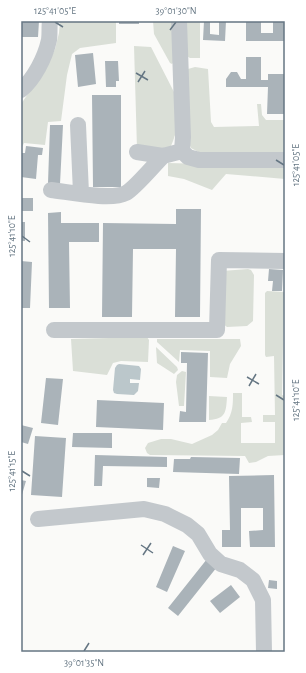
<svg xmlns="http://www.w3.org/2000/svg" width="306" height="673" viewBox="0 0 306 673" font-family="'Alegreya Sans',sans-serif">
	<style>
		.green { fill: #dadfd7 }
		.water { fill: #bbc7cb }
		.building { fill: #aab3b9 }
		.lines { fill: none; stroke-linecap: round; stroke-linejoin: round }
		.minor { stroke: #c3c8cc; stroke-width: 16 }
		.ticks { fill: none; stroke: #657683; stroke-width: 1.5 }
		.neatline { fill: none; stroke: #657683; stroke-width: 1.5 }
		.ticks-label { font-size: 10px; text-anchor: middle; fill: #657683 }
	</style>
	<rect width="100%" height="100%" fill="#fafaf8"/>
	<path class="green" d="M60,21h56v22l-36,5 -8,6 -5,21 -6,46 -13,1 -3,23 -21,-2 -3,6v-45l24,-35 10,-20 4,-16z
		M153,21h20l1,41 -2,2 -2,-1 -16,-29z
		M184,21h16v37h-10l-5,-3z
		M134,46l17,1 23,45 2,40 -3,9 -2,5 -5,4 -29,-1z
		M195,67l13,2 3,53 3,5 45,-1 -2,-22h4l1,11 4,5h19v35h-81l-13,-7 -4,-10 1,-69z
		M168,163l117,3v13l-59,-5 -14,16 -28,-11 -16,-3z
		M248,269l3,1 3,5 -1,46 -6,5 -20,1 -5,-4v-52z
		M267,291l17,1 -2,103 3,1v59l-17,1 -12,6 -7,1 -4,-7 -95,-1 -3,-2 -2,-5 3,-5 13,-4h10l21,5 20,-9 6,-5 4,-7h4c7,-10 7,-19 7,-30h9v24h9l1,5 -11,1v20h34v-21h-12v-7h12l-1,-59 -8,1 -1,-2v-62z
		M147,337l2,3 -1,22 -27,-1 -8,2 -6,12 -34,-4 -2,-32z
		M157,339h83l1,7 -11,18 -3,14 -17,-1v-26l-30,-1 -1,12 -22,-20z
		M156,347l21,20 1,3 -4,4 -17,-11z
		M182,371l4,1 -2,34h-5l-3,-24 1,-7z
		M209,396l18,1c-1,15 -1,22 -18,23z"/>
	<path class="water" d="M119,364l20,2 2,3 -1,11 -10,-1v4h9l-1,8 -4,4 -17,-1 -3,-1 -1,-3 2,-22 2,-3z"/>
	<path class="building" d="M21,21h18l-1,16h-17z
		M119,21h20v3h-20z
		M204,21h6v13l9,1v-14h7l-1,20 -22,-1z
		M246,21h15v12h12v-12h12v20h-39z
		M93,53l3,31 -18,3 -3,-32z
		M246,57h15v23h7v-6h17v40h-18l1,-27h-42v-8l5,-7h6l4,7h5z
		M105,61h13l1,20h-3v6h-10z
		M92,95h29v92h-28z
		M50,125h13l-3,59 -12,-1z
		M26,146l17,2 -1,7h-4l-2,24 -15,-2 1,-24h3z
		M21,198h12v13h-12z
		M176,209h25l-1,108h-25l1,-68h-43l-1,68h-30l1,-94 73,1z
		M61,212v11h38v19h-30l1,66h-21l-1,-95z
		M21,222h4v19h-4z
		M21,261l11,1 -2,46h-9z
		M269,269l14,1 -1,21h-10l1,-10h-5z
		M181,352l27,1 -2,69h-27l1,-11 6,1 1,-49h-6z
		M46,378l17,1 -5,46 -17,-2z
		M97,400l67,3 -1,27 -67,-3z
		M21,425l12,3 -5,16 -7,-2z
		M73,433h39v15l-40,-1z
		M35,436l31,2 -4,59 -31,-2z
		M95,455l72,2v10l-64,-1 -1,20h-8z
		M191,457l49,1 -1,16 -66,-2 1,-13h16z
		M274,475l1,72h-25l-1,-16 14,-1v-22h-22v39h-19v-17h8l-1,-54z
		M147,478h13l-1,10 -12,-1z
		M21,480l5,1 -5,17z
		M173,546l12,5 -18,41 -11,-5z
		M207,559l10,8 -39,49 -10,-8z
		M269,580l8,1v8l-9,-1z
		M231,585l9,12 -20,16 -10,-12z"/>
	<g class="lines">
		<path class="minor" d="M179,21l4,116 -1,14
			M21,90c13,-11 24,-32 28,-50 1,-6 0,-13 1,-19
			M78,125l3,68
			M137,152l26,4 19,-5 6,6 11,3h86
			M51,190c18,2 60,11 75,3 9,-5 29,-29 37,-37
			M54,330h163l2,-70 66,1
			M38,519l106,-10 21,5 22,11 11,9 12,20 11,10 19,6 13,10 10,20 1,52"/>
	</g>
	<path class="ticks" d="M55,22l8,5M170,30l6,-8M136,73l12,7M138,82l7,-11M276,160l8,5M22,236l8,6M247,377l12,7M249,386l7,-12M276,395l8,5M22,471l8,5M141,545l12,8M143,555l8,-12M84,651l5,-8"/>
	<rect width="306" height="673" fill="none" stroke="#ffffff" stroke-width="44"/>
	<rect x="22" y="22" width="262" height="629" class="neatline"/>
	<g class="ticks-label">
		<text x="55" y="14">125°41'05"E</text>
		<text x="176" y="14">39°01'30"N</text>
		<text transform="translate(295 165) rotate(-90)" y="4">125°41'05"E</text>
		<text transform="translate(11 236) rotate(-90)" y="4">125°41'10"E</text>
		<text transform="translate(295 400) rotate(-90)" y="4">125°41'10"E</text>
		<text transform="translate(11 471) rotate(-90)" y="4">125°41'15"E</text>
		<text x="84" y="666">39°01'35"N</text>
	</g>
</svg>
